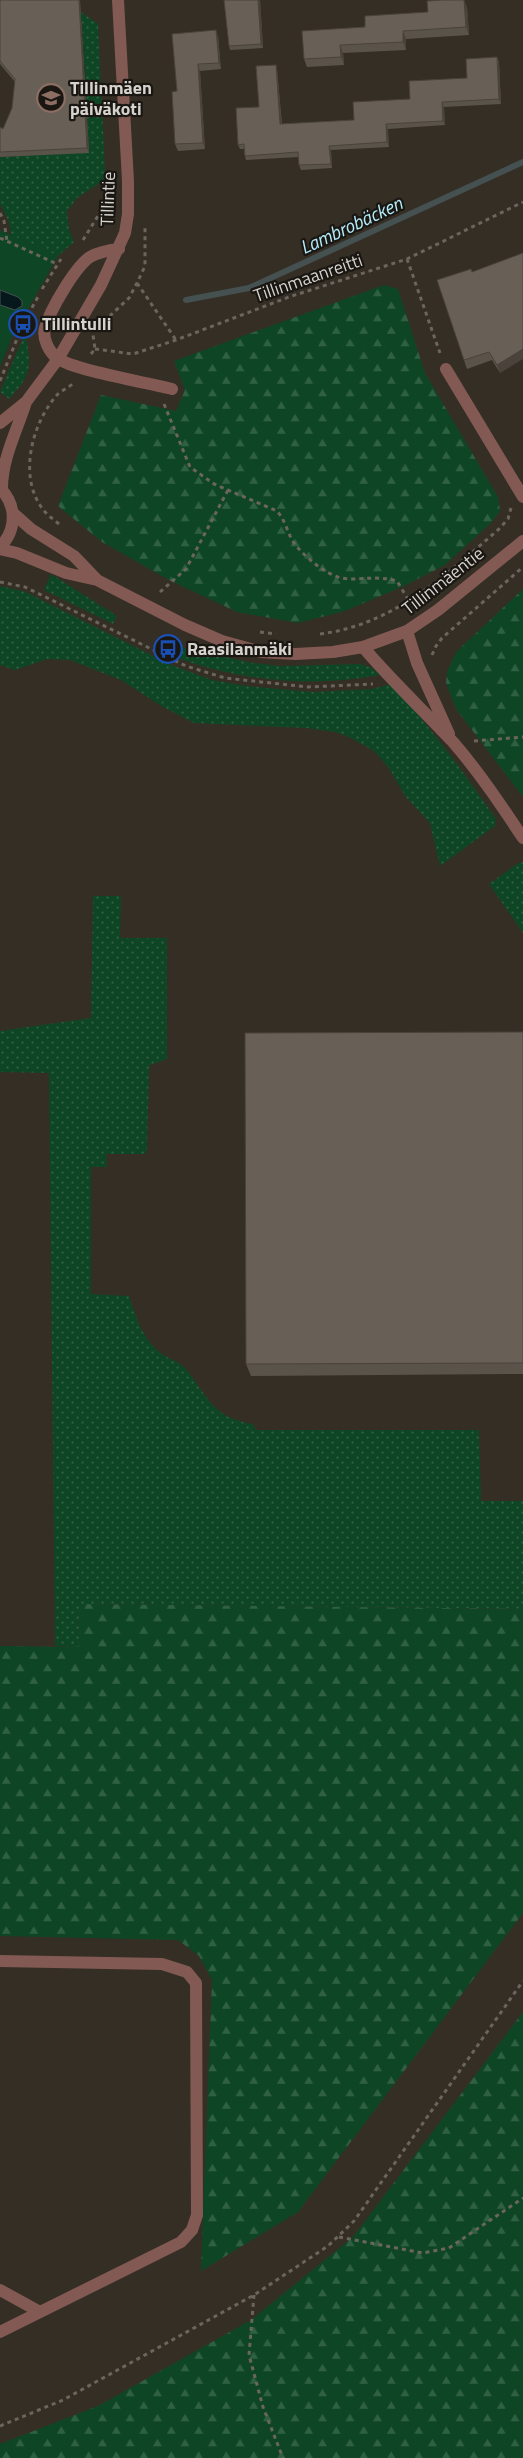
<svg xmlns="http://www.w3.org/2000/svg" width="523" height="2458" viewBox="0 0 523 2458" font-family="'Titillium Web',sans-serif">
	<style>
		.grass { fill: url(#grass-dots) }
		.forest { fill: url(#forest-firs) }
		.park { fill: #0e4625 }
		.water { fill: #07181c; stroke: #455051 }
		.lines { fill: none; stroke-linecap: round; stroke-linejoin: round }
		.stream { stroke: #455051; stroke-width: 6 }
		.path { stroke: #6b655d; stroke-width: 3; stroke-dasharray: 4 4; stroke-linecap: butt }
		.minor { stroke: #825a53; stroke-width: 12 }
		.wall { fill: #59534a }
		.shaded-wall { fill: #49433c }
		.building { fill: #686056; stroke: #49433c }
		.labels { text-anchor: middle; stroke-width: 4.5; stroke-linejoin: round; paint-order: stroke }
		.poi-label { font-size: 18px; font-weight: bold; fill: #d6d2cd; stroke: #1a1713; text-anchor: start }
		.street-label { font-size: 18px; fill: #d6d2cd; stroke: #1a1713 }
		.water-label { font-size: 19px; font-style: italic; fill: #b4edfb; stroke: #1a1713 }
	</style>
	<defs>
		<pattern id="grass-dots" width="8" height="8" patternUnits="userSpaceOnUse" patternTransform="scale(1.25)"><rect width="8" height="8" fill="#0e4625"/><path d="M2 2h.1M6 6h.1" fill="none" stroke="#306043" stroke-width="1.8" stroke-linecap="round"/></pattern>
		<pattern id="forest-firs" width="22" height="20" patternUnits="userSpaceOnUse" patternTransform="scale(1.25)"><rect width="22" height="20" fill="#0e4625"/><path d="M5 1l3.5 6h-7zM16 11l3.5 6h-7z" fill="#306043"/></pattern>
	</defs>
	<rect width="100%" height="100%" fill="#352e25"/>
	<path class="grass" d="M53,0h11l34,24 7,147 -1,9 -27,18 -10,13 2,18 5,13 -16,14 -47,-21 -2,-13 -9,-18v-47l89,-5 -7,-130z
		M24,336c3,4 4,9 4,14 4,23 -4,33 -19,49l-9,-7z
		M51,574l66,42 -4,8 -69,-34z
		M0,586l26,6 143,72 43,16 34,6 67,6 59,-3 19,-5c39,42 72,87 105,135l-1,7 -55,40 -10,-43 -25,-27 -16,-28 -15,-17 -25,-14 -14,-5 -29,-4 -112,-5 -31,-16 -42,-27 -51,-20 -23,-1 -32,11 -15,-5z
		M180,647l73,16 28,3 79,-2 12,4 8,7c-67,13 -141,6 -205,-18z
		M523,862v71l-34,-49 28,-20z
		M93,896h28l-1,42h47v121l-17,6 -1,4 -2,81 -2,4h-39l1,13h-16v127l38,2c8,23 13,43 33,58 7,5 18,8 23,14 23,28 27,50 68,56l3,6h223l2,71h42v108l-443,-5 -1,43 -24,-1 -6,-573 -49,-1v-41l91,-13z"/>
	<path class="forest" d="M384,285l14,4 27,84 73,124 2,14 -8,11 -47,43 -41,21 -59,25 -47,12 -61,-11 -68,-32 -67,-38 -44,-36 43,-111 75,16 9,-21 -11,-29z
		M523,589v208l-67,-88 -10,-26 1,-11 9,-20z
		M80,1604l443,5v304l-225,299 -97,59 11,-291 -13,-24 -21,-16 -178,-4v-290l79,1z
		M523,2012v446h-523v-14l98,-38 153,-86 102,-83z"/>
	<path class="park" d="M0,230l58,26 -47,83 -11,28z"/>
	<path class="water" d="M0,290l18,7 4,4v5l-7,4 -15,-5z"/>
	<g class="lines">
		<path class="stream" d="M186,300l63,-12 274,-126"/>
		<path class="path" d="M101,211l10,1
			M0,213l4,8 3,20
			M0,238l57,26
			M83,240l18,-29 9,-33
			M407,259l33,94
			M137,283l39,57
			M42,289l19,-30
			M98,327l31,-29 8,-15 8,-17v-40
			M95,349l38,5 43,-14 113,-43 118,-38 116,-57
			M91,354l4,-5 -2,-14
			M0,381l23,-57 16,-29
			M164,404l26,63 24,17 63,27c10,11 11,27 21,37 13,14 33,31 52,31 17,0 30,-3 47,2l12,20
			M59,524c-6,-5 -13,-10 -17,-16 -24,-32 -10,-86 16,-114 5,-4 11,-7 16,-11
			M0,582l25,5 161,79 39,12 83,9 65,-3
			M160,592l26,-23 42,-79
			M260,632l16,2
			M320,634c73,-9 126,-59 179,-105l9,-10 3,-11
			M432,655l4,-9 6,-8 81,-71
			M474,741l49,-4
			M339,2237l84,16 26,-5 74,-50
			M254,2295l-5,60 14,52 20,51
			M0,2426l63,-26 191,-105 74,-49 26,-25 169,-240"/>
		<path class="minor" d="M119,249c-10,1 -20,3 -29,8 -15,10 -40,53 -45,71 -3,10 4,24 12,30 15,12 92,25 115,31
			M446,369l77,128
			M0,423l26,-21 32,-43 43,-74 24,-52 3,-19v-33l-10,-181
			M0,488c17,17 17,42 0,59
			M2,489c0,-31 15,-58 24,-87
			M13,513l18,16 43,27 23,24
			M0,549l17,4 49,20 31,7 88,45 37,16 39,11 34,2 38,-2 30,-5 44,-16 31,-21 85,-69
			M407,631l10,32 32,71
			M363,647c28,33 60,63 90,95 26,30 48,63 70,96
			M0,1961l162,3 25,8 9,11 1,232 -5,15 -11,12 -181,90
			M0,2290l40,22"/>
	</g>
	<path class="wall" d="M0,0h80l9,153 -89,4v-30l3,2 9,-21 3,-26 -15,-18z
		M224,0h36l3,48 -33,2 -1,-4z
		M467,7l2,28 -63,4v11l-63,3 1,12 -37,2 -3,-8 61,-32 63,-15z
		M218,36l3,33 -21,2 5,78 -27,2 -3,-7 2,-53z
		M497,57l2,5 2,42 -57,3 1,18 -57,4 1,18 -58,3 1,18 -31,2 -2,-5v-8l-53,3 -1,-4 -1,-7h-4l-2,-4 21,-38 17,-42 1,4 5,55 72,-4 113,-42z
		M472,272l28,101 -8,-13 -25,9 -30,-89z
		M523,1032v342l-272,2 -5,-12z"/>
	<path class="shaded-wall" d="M79,0h1l9,153 -2,-5z
		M258,0h2l3,48 -2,-4z
		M464,0l3,7 2,28 -3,-8z
		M216,30l2,6 3,33 -2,-6z
		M403,31l3,8v11l-3,-8z
		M340,45l3,8 1,12 -3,-8z
		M497,57l2,5 2,42 -2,-5z
		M198,64l2,7 5,78 -2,-6z
		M276,65l1,4 5,60 -2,-5z
		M442,102l2,5 1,18 -2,-4z
		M386,124l2,5 1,18 -2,-5z
		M329,146l2,4 1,18 -1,-4z
		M523,349v10l-23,14 -3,-8z"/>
	<path class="building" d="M0,0h79l8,148 -87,4v-25l3,2 9,-21 3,-29 -15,-18z
		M224,0h34l3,44 -32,2z
		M442,0h22l2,27 -63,4v11l-63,3 1,12 -37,2 -2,-28 63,-4v-11l63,-4 -1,-11z
		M216,30l3,33 -21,1 5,79 -28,1 -3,-52 5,-1 -5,-57z
		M497,57l2,42 -57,3 1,19 -57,3 1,18 -58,4 2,18 -32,1 -1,-13 -53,4 -1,-12 -6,1 -2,-37 23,-1 -3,-41 20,-1 4,59 74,-4 -1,-18 57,-3 -1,-18 58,-3 -1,-19z
		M523,253v96l-26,16 -8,-13 -25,8 -27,-80 34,-11 1,3z
		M523,1032v331l-277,1 -1,-331z"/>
	<defs>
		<symbol id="school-ring" viewBox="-11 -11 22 22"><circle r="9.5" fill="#1a1713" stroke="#8d6e63" stroke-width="1.5"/><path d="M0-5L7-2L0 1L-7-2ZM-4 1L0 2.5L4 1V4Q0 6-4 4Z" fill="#8d6e63"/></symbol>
		<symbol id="bus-ring" viewBox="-11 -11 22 22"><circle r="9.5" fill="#1a1713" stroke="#1a4fb4" stroke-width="1.5"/><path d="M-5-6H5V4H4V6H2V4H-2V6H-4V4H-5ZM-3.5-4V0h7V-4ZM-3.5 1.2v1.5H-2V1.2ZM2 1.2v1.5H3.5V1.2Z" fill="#1a4fb4"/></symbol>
	</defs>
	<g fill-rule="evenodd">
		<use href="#school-ring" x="35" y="82" width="32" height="32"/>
		<use href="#bus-ring" x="7" y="308" width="32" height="32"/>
		<use href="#bus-ring" x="152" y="633" width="32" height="32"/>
	</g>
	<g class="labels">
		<g class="poi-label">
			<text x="70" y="94">Tillinmäen<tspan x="70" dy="21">päiväkoti</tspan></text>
			<text x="42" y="330">Tillintulli</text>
			<text x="187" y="655">Raasilanmäki</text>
		</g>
		<g class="street-label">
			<text transform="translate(108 199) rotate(-88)" y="6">Tillintie</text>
			<text transform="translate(308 278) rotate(-19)" y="6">Tillinmaanreitti</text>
			<text transform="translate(443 581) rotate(-38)" y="6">Tillinmäentie</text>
		</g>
		<g class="water-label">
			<text transform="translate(351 225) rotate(-25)" y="7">Lambrobäcken</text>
		</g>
	</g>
</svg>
